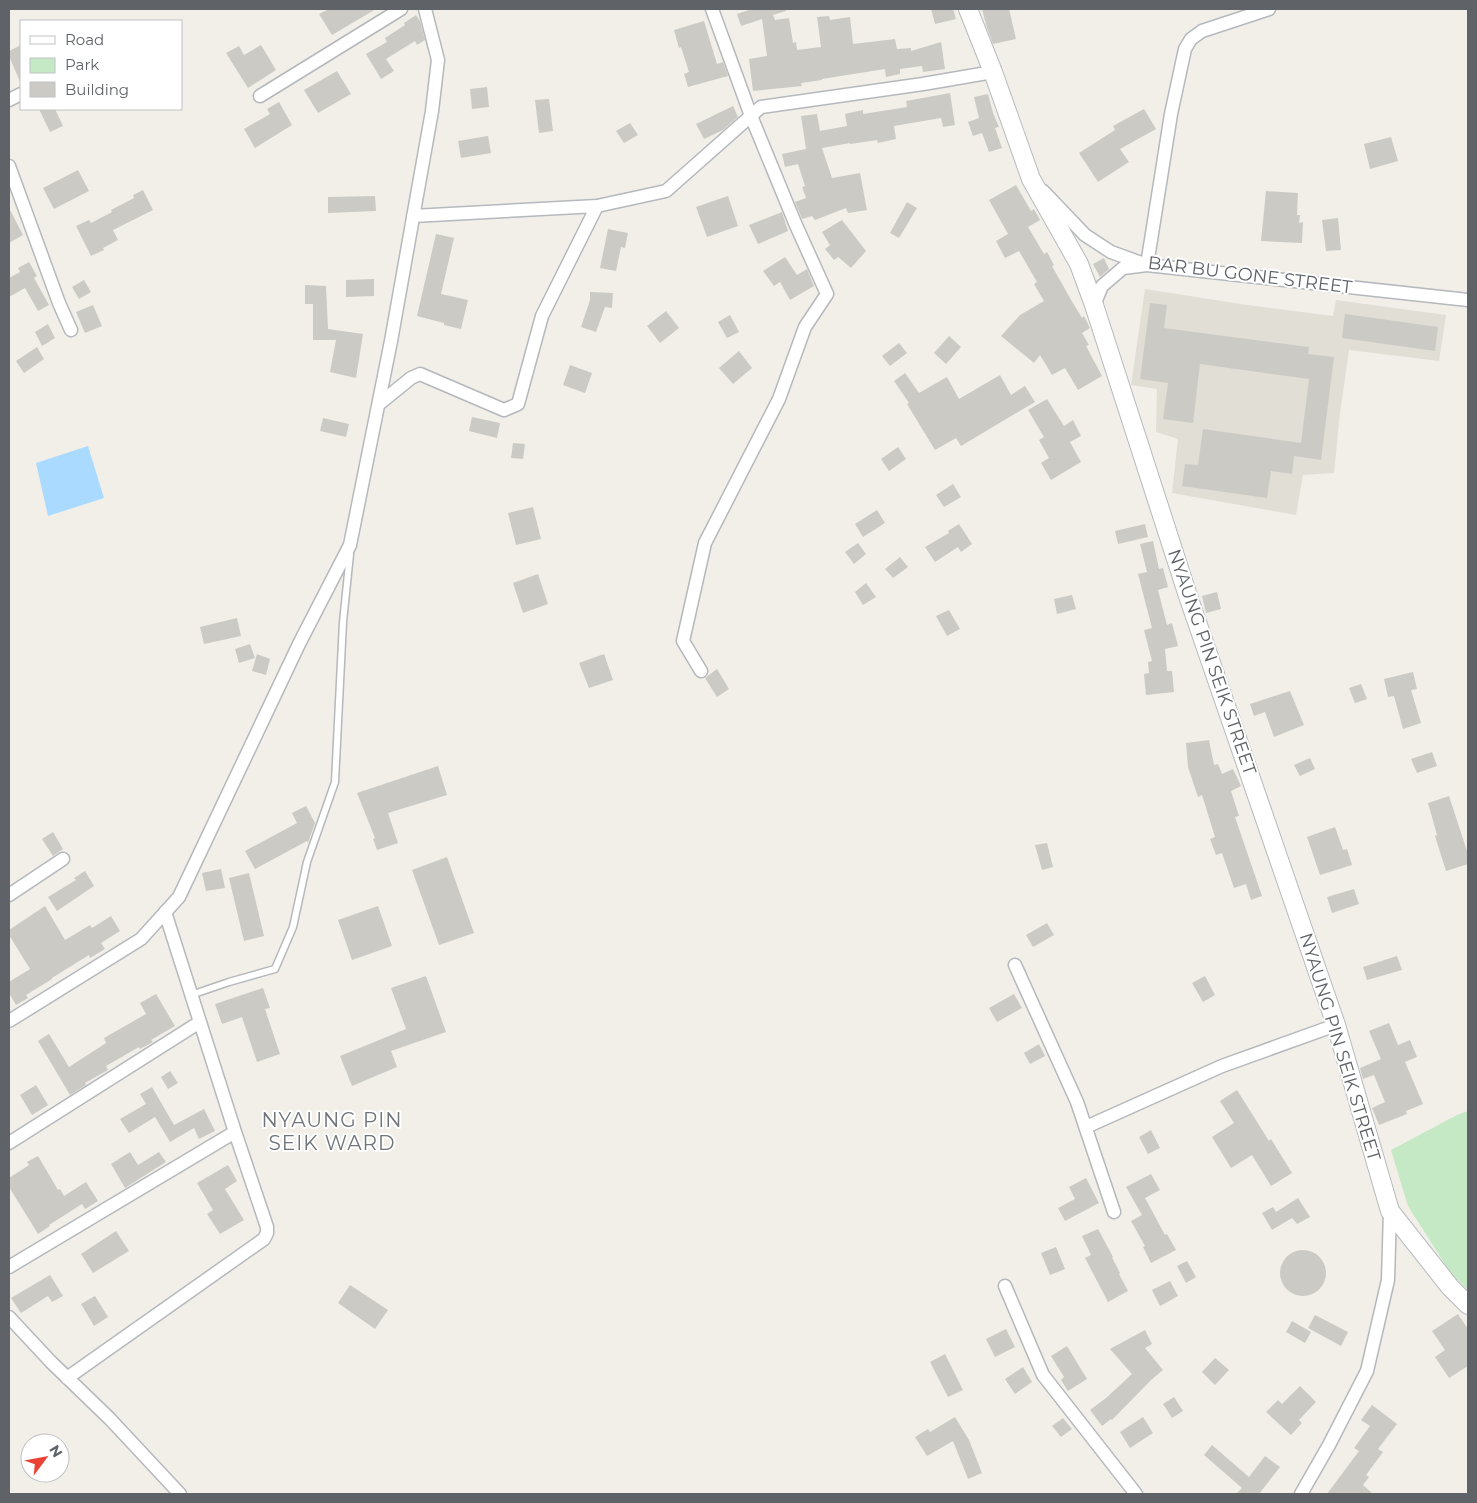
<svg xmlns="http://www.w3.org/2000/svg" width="1477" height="1503" viewBox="0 0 1477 1503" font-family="Montserrat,sans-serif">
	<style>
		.education { fill: #e1ded6 }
		.green { fill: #c5e8c5 }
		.water { fill: #aadaff }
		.building { fill: #cccac5 }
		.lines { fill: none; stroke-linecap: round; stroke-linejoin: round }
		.lane-casing { stroke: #b5b8bc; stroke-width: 9 }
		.street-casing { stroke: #b5b8bc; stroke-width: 15 }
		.secondary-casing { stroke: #b6babf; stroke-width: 20 }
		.lane { stroke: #fff; stroke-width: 6 }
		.street { stroke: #fff; stroke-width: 12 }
		.secondary { stroke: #fff; stroke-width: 18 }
		.labels { text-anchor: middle; stroke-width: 4; stroke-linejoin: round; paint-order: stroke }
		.street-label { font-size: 18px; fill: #5f6368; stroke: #fff }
		.quarter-label { font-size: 20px; letter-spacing: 1px; fill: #70757a; stroke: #fff }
	</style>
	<rect width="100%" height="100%" fill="#f1efe8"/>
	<path class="education" d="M1145,289l102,16 86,11 3,-16 110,15 -7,46 -90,-11 -9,63 -6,60 -31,2 -7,40 -124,-22 6,-54 -22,-7 1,-43 -26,-4z"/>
	<path class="green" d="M1468,1111v179l-18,-18 -42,-66 -17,-56 66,-35z"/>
	<path class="water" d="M88,446l16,52 -56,18 -12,-53z"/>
	<path class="building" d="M329,9h47l-44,26 -13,-21z
		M752,9h33l1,2 -13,4 2,5 14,-2 4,25 3,-1 1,8 24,-3 -4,-30 12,-1 1,4 20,-3 3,27 42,-5 2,10 14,-1v3l30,-9 4,27 -22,3 -1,-6 -22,3v5l-14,3 -1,-8 -63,10v1l-21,3 1,3 -49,5 -4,-32 18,-3 -5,-37 -21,7 -4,-12z
		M931,9h22l3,10 -21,5z
		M982,9h27l7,30 -23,5 -6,-16z
		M416,15l4,6 5,19 -8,5 -2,-4 -29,18 8,12 -13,8 -15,-25 21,-12 -2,-4 20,-13 -1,-2z
		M704,21l13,43 6,-2 5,14 -40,11 -4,-13 5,-2 -8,-25 -2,1 -5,-18z
		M21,45v39l-12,-28v-5z
		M261,45l15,25 -28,18 -22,-35 13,-7 5,9z
		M337,71l14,23 -33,19 -14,-23z
		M487,87l2,20 -17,2 -2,-20z
		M950,93l5,32 -12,2 -2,-9 -47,8 2,13 -18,4 -1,-3 -27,4v-1l-28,5 10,30 28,-5 7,37 -19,3 -2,-5 -31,12 -3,-4 -10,3 -7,-17 11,-4 -4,-11 3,-1 -7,-22 -13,3 -3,-13 24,-5 -5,-33 16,-2 3,17 27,-5 -2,-12 18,-4v4l44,-7 -1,-6z
		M988,94l5,19 6,14 -4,1 7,20 -13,4 -7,-19 -9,3 -5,-14 11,-4 -5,-21z
		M549,99l4,32 -14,2 -4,-33z
		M279,102l13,23 -37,23 -11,-19 26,-15 -3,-5z
		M733,106l5,11 -15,13 -19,9 -8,-15z
		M39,109h16l8,17 -13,6z
		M1144,109l12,20 -36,20 9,13 -31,20 -19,-29 36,-23 -2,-4z
		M630,123l8,12 -14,8 -8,-12z
		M488,136l3,17 -30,5 -3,-17z
		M1391,137l7,24 -28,8 -6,-25z
		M78,170l11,21 -35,18 -11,-21z
		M1016,185l15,26 3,-2 6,11 -12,7 16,27 3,-2 7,13 -2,1 18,32 12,20 2,-2 6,12 -8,5 7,12 -3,1 16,30 -24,14 -13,-22 -13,7 -12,-20 -6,8 -33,-27 19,-21 24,-14 -10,-17 3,-2 -18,-31 -14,7 -9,-17 12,-7 -19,-34z
		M143,190l10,20 -40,20 5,10 -15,8 1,2 -13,6 -15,-30 13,-6 2,3 21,-11 -1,-2 23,-12 -1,-3z
		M1266,191l32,2 -1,22h3l-1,8 4,-1 -1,21 -41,-2z
		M375,196l1,15 -48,2v-16z
		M728,196l10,30 -31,11 -11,-30z
		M907,202l10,6 -18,30 -9,-5z
		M9,208l14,27 -14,8z
		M782,212l6,19 -30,13 -9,-19z
		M1338,218l3,32 -15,1 -4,-31z
		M842,220l24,31 -15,17 -13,-11 -4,3 -9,-11 5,-4 -8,-13z
		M608,229l20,4 -3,15 -4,-1 -5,24 -16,-3z
		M436,234l18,4 -13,56 27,6 -7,29 -17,-4v-2l-27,-7z
		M785,257l12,18 10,-6 7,17 -24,14 -10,-18 -6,4 -11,-15z
		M1104,258l5,11 -9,8 -7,-13z
		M29,262l8,14 -3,2 15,27 -11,6 -13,-23 -16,9v-19l11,-6 -2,-4z
		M374,279v17l-28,1v-17z
		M84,280l7,12 -12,7 -7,-12z
		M305,285l21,1 2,43 35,5 -7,44 -26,-6 6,-32h-23v-36h-8z
		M590,292l23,1 -1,15 -7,-1 -9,25 -15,-5 9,-27z
		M1150,303l17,2 -3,23 145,19 -1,7 26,3 -13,103 -27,-4 -2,18 -21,-3 -4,27 -85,-12 3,-22 13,1 5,-36 98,14 8,-64 -109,-15 -7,59 -30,-4 5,-36 -28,-4z
		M93,305l9,21 -17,7 -9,-21z
		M666,311l13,17 -19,15 -13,-17z
		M1345,314l93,13 -3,24 -93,-13z
		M730,315l9,17 -12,6 -9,-16z
		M48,324l7,14 -13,8 -7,-14z
		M949,336l12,11 -15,17 -12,-11z
		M899,343l8,10 -17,13 -8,-10z
		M37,347l7,12 -20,14 -8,-12z
		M739,351l13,17 -19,16 -14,-16z
		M570,365l22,8 -7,20 -22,-8z
		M905,373l14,20 28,-16 12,22 41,-24 11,20 14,-9 10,16 -74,44 -5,-8 -21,12 -28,-46 2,-1 -15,-22z
		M1047,399l17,27 9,-6 8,16 -11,6 11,20 -30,18 -10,-17 8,-5 -10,-18 5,-3 -16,-27z
		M472,417l28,6 -3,15 -28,-7z
		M323,418l26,6 -3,13 -26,-6z
		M513,443l12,1 -2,15 -12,-1z
		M898,447l8,12 -17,12 -8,-12z
		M953,484l8,13 -17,10 -8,-12z
		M533,507l8,32 -25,6 -8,-32z
		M877,510l8,13 -22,14 -8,-13z
		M959,524l13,20 -11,8 -3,-5 -23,15 -10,-15 24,-14 -1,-2z
		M1145,524l3,13 -30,7 -3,-13z
		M1153,541l6,28 4,-1 5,19 -10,3 9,35 5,-2 6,23 -13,3 2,22h5l2,21 -28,3 -2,-21 5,-1 -1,-11 4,-1 -8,-31 8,-2 -14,-54 9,-2 -7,-28z
		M858,543l8,11 -12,10 -9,-12z
		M900,557l8,10 -15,11 -8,-9z
		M538,574l10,30 -25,9 -10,-30z
		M866,583l10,14 -13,8 -8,-13z
		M1217,592l4,17 -15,4 -4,-17z
		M1072,595l4,14 -19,5 -3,-15z
		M949,610l11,19 -13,7 -11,-20z
		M237,618l4,18 -37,8 -4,-17z
		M250,644l5,14 -16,5 -4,-14z
		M257,654l13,5 -4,16 -14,-4z
		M604,654l9,26 -24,8 -10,-25z
		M717,669l12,20 -12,8 -12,-19z
		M1413,672l4,17 -6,1 10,33 -18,6 -9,-33 -6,1 -4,-18z
		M1361,684l6,15 -12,4 -6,-15z
		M1290,691l14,34 -30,12 -9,-25 -11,4 -4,-12z
		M1209,740l5,25 4,-1 4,10 11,-5 8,17 -10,5 8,25 -4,1 27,79 -11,4 -5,-16 -12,4 -12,-35 -6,2 -6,-16 5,-2 -13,-42 -4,2 -10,-30 -2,-24z
		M1432,752l5,14 -20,7 -6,-14z
		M1310,758l5,11 -15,7 -6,-11z
		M438,766l9,29 -59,18 10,30 -21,7 -4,-11 2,-1 -18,-45z
		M1449,796l19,58v10l-22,7 -11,-35 2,-1 -9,-32z
		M306,806l9,17 -7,20 -1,-2 -52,28 -10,-18 52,-28 -5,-10z
		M1335,827l8,23 4,-1 5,16 -32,10 -13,-38z
		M53,832l10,17 -10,7 -11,-17z
		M1047,843l6,24 -11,3 -7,-25z
		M447,857l27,76 -35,12 -27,-75z
		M221,869l4,19 -19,3 -4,-18z
		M85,871l9,15 -37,25 -9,-14 28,-17 -2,-2z
		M249,873l15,63 -20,5 -15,-63z
		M1354,889l5,15 -27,9 -5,-16z
		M45,906l20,34 25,-15 2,3 19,-12 9,15 -19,12 4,6 -15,9 -1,-3 -37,23v1l-26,16 2,3 -12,7 -7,-12v-11l21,-13 -21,-34v-5z
		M378,906l14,40 -40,14 -14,-40z
		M1047,923l7,12 -21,12 -7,-12z
		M1397,956l5,14 -35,10 -4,-13z
		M426,976l20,56 -55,19 6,16 -45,19 -12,-30 66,-27 -15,-41z
		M1205,976l10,19 -12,7 -11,-19z
		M263,988l7,20 -5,1 15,45 -23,8 -15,-45 -20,7 -7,-20z
		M156,994l19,32 -24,14 2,2 -13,7 -1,-2 -33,19 2,4 -23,13 1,2 -16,10 -32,-54 11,-7 20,33 37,-24 -2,-5 42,-24 -6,-11z
		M1014,994l8,14 -25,14 -8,-14z
		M1389,1023l9,22 12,-5 7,17 -12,5 18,42 -17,7 1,3 -28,11 -7,-17 13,-6 -11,-27 -11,4 -3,-11 21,-9 -12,-28z
		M1039,1044l6,12 -15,8 -6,-11z
		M170,1071l8,12 -10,6 -7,-12z
		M36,1085l12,20 -16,10 -12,-20z
		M152,1087l22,38 30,-16 11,22 -16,8 -5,-11 -24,14 -15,-25 -26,16 -9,-14 26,-15 -6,-10z
		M1237,1090l32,51 2,-2 21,34 -21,13 -19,-31 -21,13 -19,-31 22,-14 -14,-22z
		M1151,1130l9,18 -12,6 -9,-17z
		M130,1152l8,13 21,-13 7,10 -41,26 -14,-24z
		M38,1156l20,34 2,-1 4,7 22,-14 12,19 -13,8 -3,-5 -33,21 1,1 -12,8 -29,-47v-9l20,-13 -2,-3z
		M228,1165l9,16 -12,8 19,31 -24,14 -13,-20 6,-4 -16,-27z
		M1151,1174l9,16 -15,8 20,37 2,-1 9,16 -25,13 -8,-16 2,-1 -14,-25 11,-6 -16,-28z
		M1086,1178l13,25 -34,18 -7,-13 17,-9 -6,-12z
		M1298,1198l12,19 -13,7 -5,-6 -20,12 -10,-17 11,-6 3,5z
		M1098,1229l15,28h-1l8,16 -1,1 9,17 -20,11 -23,-44 6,-3 -9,-19z
		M116,1231l13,20 -36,22 -12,-19z
		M1056,1247l9,22 -15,6 -9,-22z
		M1280 1273a23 23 0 1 1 46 0a23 23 0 1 1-46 0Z
		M1187,1261l9,16 -10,6 -9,-17z
		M50,1275l13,21 -11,6 -4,-6 -27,17 -10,-15z
		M1170,1281l8,15 -18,10 -8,-16z
		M350,1285l38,25 -13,19 -37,-26z
		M95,1296l13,21 -14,9 -13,-22z
		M1458,1314l10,15v37l-19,12 -14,-21 10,-7 -13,-19z
		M1315,1315l33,17 -7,14 -33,-18z
		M1292,1321l19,11 -6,11 -19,-11z
		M1006,1329l9,18 -20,10 -9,-18z
		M1145,1330l7,14 -7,4 18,22 -12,10 -39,40 -1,-1 -9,7 -12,-16 16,-12 26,-24 -22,-25z
		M1067,1346l20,33 -19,12 -7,-11 3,-3 -13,-21z
		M945,1354l18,36 -15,7 -18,-35z
		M1215,1358l14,12 -14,15 -13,-13z
		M1023,1367l9,15 -17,12 -10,-15z
		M1300,1386l16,16 -17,18 3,3 -11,12 -25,-23 12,-12 4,4z
		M1174,1397l9,14 -11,7 -9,-14z
		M1372,1405l25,19 -19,25 5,3 -17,23 3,2 -6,8 10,9h-46l32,-43 -5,-3 16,-22 -9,-6z
		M955,1417l14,23 13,33 -14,6 -15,-38 -26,15 -12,-19 13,-8 2,3z
		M1143,1417l10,16 -23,15 -10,-16z
		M1063,1418l9,11 -11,8 -9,-11z
		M1212,1445l37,32 16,-21 15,11 -21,27h-23l6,-6 -38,-33z"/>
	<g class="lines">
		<defs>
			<path id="lane" d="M191,995l38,-13 46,-13 18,-42 14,-65 28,-80 8,-160 7,-68"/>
			<path id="street" d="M260,96l141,-87
				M9,100l12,-6
				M9,166l50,137 12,27
				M1043,191l42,44 26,17 36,13 321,35
				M413,216l184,-10 69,-15 95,-84 162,-23 70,-12
				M1094,305l8,-19 21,-18 24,-3 24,-151 14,-65 6,-10 11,-8 67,-22
				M379,404l32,-26 9,-4 84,36 14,-6 24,-88 55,-110
				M701,671l-18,-30 22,-98 74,-144 26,-72 22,-33 -32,-71 -44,-107 -39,-107
				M9,895l54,-36
				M1015,965l62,137 37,110
				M9,1021l132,-82 38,-42 120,-253 51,-99 41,-204 41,-230 6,-51 -13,-51
				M1086,1127l136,-61 114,-41
				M9,1143l191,-121
				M9,1267l226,-135
				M1005,1286l38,89 93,119
				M9,1317l42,45 59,57 70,75
				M67,1378l197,-139 3,-6v-6l-32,-95 -70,-220
				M1301,1494l28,-49 38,-74 21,-91 2,-69"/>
			<path id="secondary" d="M968,9l25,63 38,107 48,85 15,41 94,291 148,429 54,186 60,76 18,18"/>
		</defs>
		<use href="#lane" class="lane-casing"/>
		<use href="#street" class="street-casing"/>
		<use href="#secondary" class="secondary-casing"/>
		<use href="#lane" class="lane"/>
		<use href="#street" class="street"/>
		<use href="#secondary" class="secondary"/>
	</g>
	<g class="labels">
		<g class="street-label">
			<text transform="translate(1250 275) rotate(7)" y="6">BAR BU GONE STREET</text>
			<text transform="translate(1212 662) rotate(71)" y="6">NYAUNG PIN SEIK STREET</text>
			<text transform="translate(1340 1047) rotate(73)" y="6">NYAUNG PIN SEIK STREET</text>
		</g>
		<g class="quarter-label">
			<text x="332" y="1127">NYAUNG PIN<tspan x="332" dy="23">SEIK WARD</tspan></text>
		</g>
	</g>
	<rect width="1477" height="1503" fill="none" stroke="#5f6368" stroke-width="20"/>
	<rect x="20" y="20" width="162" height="90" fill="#ffffff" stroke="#bfc1c3"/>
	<rect x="30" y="36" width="25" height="8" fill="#ffffff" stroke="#bfc1c3"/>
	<text x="65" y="45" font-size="15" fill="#5f6368">Road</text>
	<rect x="30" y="58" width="25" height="15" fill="#c5e8c5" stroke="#bfc1c3"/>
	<text x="65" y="70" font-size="15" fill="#5f6368">Park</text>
	<rect x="30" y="82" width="25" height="15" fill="#cccac5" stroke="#bfc1c3"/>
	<text x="65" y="95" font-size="15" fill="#5f6368">Building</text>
	<g transform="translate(45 1458) rotate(58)"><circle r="24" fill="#ffffff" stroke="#bfc1c3"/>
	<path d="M0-4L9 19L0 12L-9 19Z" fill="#ea4335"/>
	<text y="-8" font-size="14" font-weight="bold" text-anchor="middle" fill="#5f6368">N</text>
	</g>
</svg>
